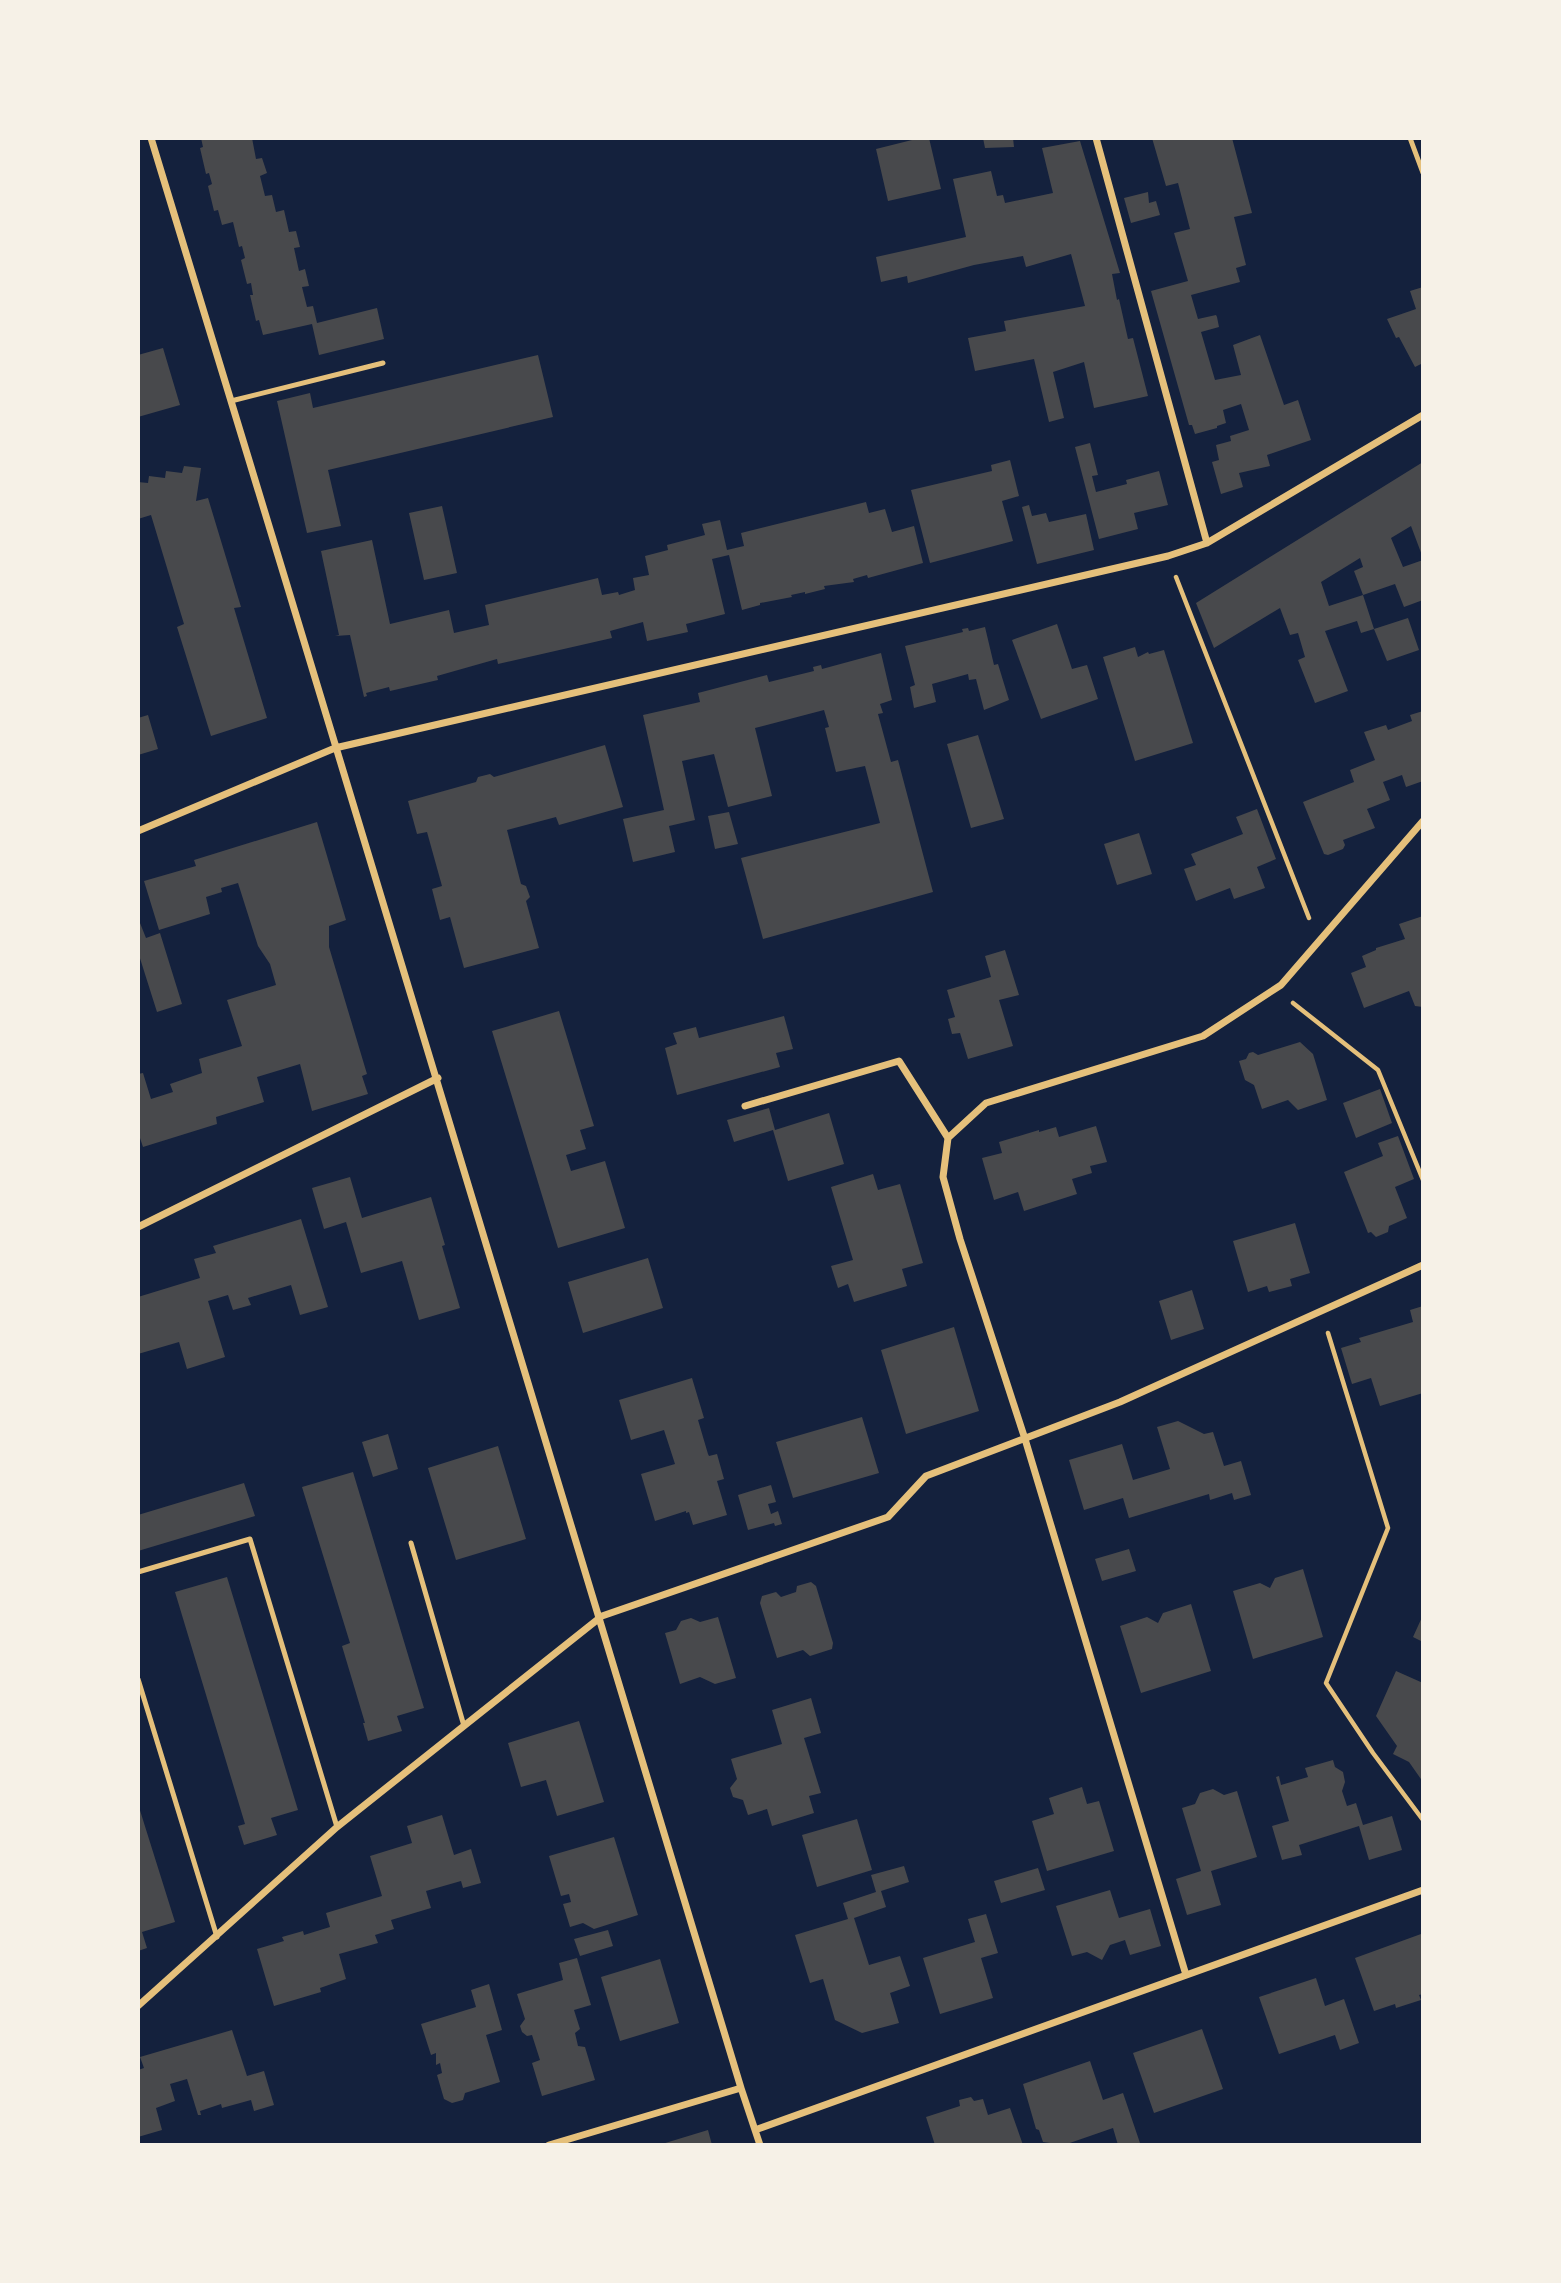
<svg xmlns="http://www.w3.org/2000/svg" width="1561" height="2283" viewBox="0 0 1561 2283" font-family="'Exo 2',sans-serif">
	<style>
		.building { fill: #48494c }
		.lines { fill: none; stroke-linecap: round; stroke-linejoin: round }
		.path { stroke: #e5c07b; stroke-width: 4.5 }
		.service { stroke: #e5c07b; stroke-width: 5 }
		.minor { stroke: #e5c07b; stroke-width: 7 }
	</style>
	<rect width="100%" height="100%" fill="#14213d"/>
	<path class="building" d="M201,138h51l4,21 6,-1 5,15 -7,3 5,20 7,-1 4,17 8,-2 5,22 7,-1 4,16 -6,1 5,23 6,-2 4,17 -7,1 5,20 6,-1 4,17 60,-15 7,31 -65,16 -7,-31 -49,11 -4,-15 -3,1 -6,-26h3l-2,-12 -4,1 -6,-24 4,-2 -3,-12 -3,1 -6,-25 -11,3 -4,-15 -4,1 -6,-25 4,-2 -3,-11 -3,1 -6,-26 3,-1z
		M920,138h9l12,51 -53,12 -12,-52z
		M983,138h30l1,9 -29,1z
		M1152,138h80l20,75 -18,4 12,48 -10,3 4,14 -49,13 7,24 18,-4 1,2 2,10 -18,5 14,48 26,-5 -8,-30 27,-10 24,70 14,-5 13,40 -44,15 3,11 -31,7 4,14 -22,7 -9,-32 7,-2 -3,-15 15,-4 -1,-5 19,-6 -8,-26 -18,6 3,13 -9,3v2l-22,6 -3,-9h-3l-38,-134 37,-10 -14,-48 16,-4 -12,-46 -12,3z
		M1080,141l40,132 -8,1 5,26 2,-1 9,40 5,-1 15,58 -54,12 -10,-46 -31,10 11,46 -15,4 -15,-63 -59,12 -7,-33 38,-7 -2,-10 81,-15 -14,-52 -45,13 -3,-11 -49,9 -66,18 -1,-7 -26,6 -5,-25 90,-20 -13,-58 38,-8 6,25 6,-1 2,8 48,-10 -11,-45z
		M1148,192l1,11 7,-2 4,14 -29,8 -7,-25z
		M1423,287v76l-8,4 -16,-30 -3,1 -9,-19 29,-10 -6,-18z
		M163,348l17,57 -42,12v-62z
		M538,355l15,62 -225,53 13,56 -34,7 -30,-132 33,-8 3,15z
		M1090,443l8,32 -6,1 4,16 31,-8 -1,-4 33,-9 9,34 -34,8 4,16 -39,10 -24,-92z
		M1010,460l9,36 -17,5 11,40 -83,22 -19,-73 81,-19 -1,-6z
		M1423,462v96l-12,-32 -20,12 12,29 20,-7v40l-19,7 -9,-23 -32,11 -9,-24 9,-4 -3,-9 -39,24 8,24 34,-11 11,34 -13,4 -4,-12 -32,10 23,60 -33,12 -17,-43 7,-3 -7,-24 -8,2 -10,-27 -66,40 -18,-45z
		M184,466l17,2 -5,33 12,-3 33,109 -7,1 33,110 -56,18 -34,-109 7,-3 -33,-109 -13,4v-37l10,1 1,-7 16,2 1,-7 16,2z
		M866,502l3,11 16,-4 7,23 22,-6 9,37 -55,15 -1,-3 -14,4 1,3 -30,4 1,3 -20,5v-2l-14,3 1,2 -32,6v2l-18,5 -13,-55 -17,4 13,55 -39,10 2,8 -41,9 -4,-19 -33,9 2,7 -114,26 -1,-5 -60,17 1,4 -48,11 -1,-4 -23,6 1,3 -3,1 -14,-62 -15,1 4,-1 -18,-84 51,-11 18,84 59,-14 5,23 35,-8 -4,-20 113,-27 4,17 16,-3 1,3 16,-5 -2,-12 16,-3 -4,-19 23,-6 -1,-5 38,-10 -3,-11 18,-4 7,30 17,-4 -3,-13z
		M1029,505l3,11 14,-3 3,9 37,-8 8,36 -57,14 -15,-57z
		M442,506l15,67 -33,7 -15,-67z
		M1408,618l11,32 -32,11 -13,-32z
		M1057,624l15,45 15,-4 11,34 -57,20 -29,-79z
		M985,627l9,38 4,-1 11,36 -25,10 -8,-31 -7,1 -1,-6 -36,10 4,18 -22,6 -4,-21 5,-2 -10,-39 58,-14 -1,-3 6,-1 1,3z
		M1135,647l3,10 10,-5 1,2 15,-4 29,93 -58,18 -32,-104z
		M881,653l11,47 -12,4 3,9 -5,1 13,48 7,-2 35,132 -170,47 -22,-81 139,-35 -15,-57 -29,6 -11,-44 4,-1 -5,-17 -69,18 17,68 -44,11 -14,-53 -32,7 13,59 -26,6 6,26 -42,10 -10,-43 41,-9 -21,-95 57,-13 -2,-9 69,-18 2,7 45,-11 -1,-4 8,-2 1,4z
		M1423,711v70l-17,6 -4,-12 -19,7 7,18 -23,9 8,19 -32,12 2,5 -2,4 -15,6 -4,-1 -21,-52 51,-20 -4,-12 25,-10 -11,-28 22,-7 2,5 24,-9 -2,-6z
		M148,715l10,34 -20,6v-37z
		M978,735l26,84 -33,9 -24,-84z
		M605,745l18,62 -64,18 -3,-8 -49,13 14,54 5,2 4,11 -4,4 13,47 -75,20 -14,-51 -10,3 -8,-31 10,-3 -15,-54 -10,2 -9,-33 68,-19 2,-5 12,-3 4,3z
		M1257,809l19,50 -19,8 8,21 -31,11 -4,-11 -34,13 -12,-32 12,-4 -5,-11 52,-20 -7,-17z
		M729,812l9,32 -23,5 -7,-33z
		M317,822l29,98 -17,6v21l38,127 -5,2 6,18 -56,17 -12,-47 -43,13 7,25 -48,15 1,7 -74,23 -5,-15v-58l5,-1 8,26 22,-7 -3,-8 32,-11 -3,-14 43,-13 -15,-46 49,-15 -6,-21 -12,-18 -20,-63 -17,5 1,4 -16,5 4,17 -51,16 -15,-49 52,-15 -2,-6z
		M1139,833l13,41 -35,11 -13,-41z
		M1423,916v91l-8,-1 -6,-15 -45,17 -13,-35 15,-6 -4,-11 14,-6v-2l29,-9 -6,-15z
		M138,918l8,20 14,-5 22,71 -25,8 -19,-60z
		M1005,950l14,45 -20,5 14,46 -45,13 -8,-26 -8,1 -4,-15 7,-2 -8,-27 44,-13 -6,-21z
		M559,1011l35,115 -14,4 6,19 -20,6 5,16 34,-10 20,67 -67,20 -66,-217z
		M784,1016l9,33 -17,4 4,14 -103,28 -12,-47 12,-4 -4,-11 23,-6 3,11z
		M1300,1042l13,12 14,46 -29,10 -10,-10 -26,9 -8,-24 -9,-5 -6,-19 7,-2 3,-6 4,-1 5,3z
		M1380,1089l12,34 -36,15 -13,-35z
		M769,1108l6,22 54,-17 15,51 -56,17 -15,-51 -39,12 -7,-22z
		M1096,1126l11,36 -17,4 2,7 -20,6 5,15 -53,17 -6,-19 -24,8 -12,-42 20,-5 -3,-11 40,-12v2l17,-5 3,10z
		M1398,1136l16,43 -19,8 12,31 -18,8 -1,6 -12,5 -5,-5 -3,1 -24,-61 39,-16 -5,-13z
		M873,1174l5,16 22,-6 23,79 -21,6 5,17 -53,16 -6,-18 -10,4 -7,-22 22,-6 -22,-73z
		M350,1177l12,41 69,-21 14,48 -3,1 18,62 -41,12 -17,-59 -41,12 -15,-51 -22,7 -12,-41z
		M301,1219l27,88 -28,8 -9,-30 -43,13 3,7 -18,5 -5,-15 -20,6 17,56 -38,12 -8,-27 -41,12v-57l62,-19 -6,-19 22,-6 -3,-7z
		M1295,1223l15,50 -20,6 2,7 -23,6 -2,-6 -19,6 -15,-51z
		M648,1258l15,50 -80,25 -15,-51z
		M1192,1290l12,39 -33,11 -12,-39z
		M1423,1306v87l-43,13 -9,-28 -19,6 -11,-36 20,-6 -2,-4 54,-16 -3,-12z
		M954,1327l25,84 -73,23 -25,-84z
		M692,1378l12,40 -6,2 10,34 1,2 8,-2 7,25 -7,2 10,34 -34,10 -4,-13 -3,1v-2l-31,10 -14,-47 34,-10 -11,-34 -33,10 -12,-40z
		M862,1417l17,56 -86,25 -17,-56z
		M1178,1421l26,13 9,-2 11,34 17,-5 10,34 -17,5 -2,-7 -22,7 -1,-6 -80,24 -6,-20 -39,12 -15,-50 53,-16 11,36 37,-11 -13,-42z
		M388,1434l10,35 -25,8 -11,-35z
		M498,1446l28,93 -70,21 -28,-92z
		M353,1472l71,236 -27,8 5,15 -34,10 -5,-18h2l-23,-77 8,-3 -48,-156z
		M244,1483l11,33 -117,35v-36z
		M771,1485l5,17 -8,2 3,10 7,-3 4,13 -7,2 -1,-3 -26,7 -10,-35z
		M1129,1549l7,22 -34,10 -7,-22z
		M1303,1569l20,68 -70,22 -20,-68 27,-8 10,5 5,-10z
		M227,1577l71,233 -27,8 6,17 -33,10 -6,-19 7,-2 -70,-232z
		M811,1582l5,4 17,57 -1,6 -22,7 -7,-6 -26,8 -17,-55 2,-7 14,-4 5,5 15,-5 1,-6z
		M1191,1604l20,67 -70,22 -21,-67 27,-9 11,6 5,-10z
		M1423,1615v27l-10,-5z
		M718,1617l18,61 -21,6 -15,-7 -20,7 -15,-51 11,-3 5,-9 10,-3 9,4z
		M1396,1671l27,12v99l-14,-20 -16,-8 4,-8 -21,-30z
		M811,1698l10,35 -17,5 17,55 -12,3 5,17 -42,13 -5,-17 -19,6 -5,-15 -10,-3 -3,-9 7,-9 -6,-20 51,-15 -10,-34z
		M579,1721l25,81 -47,14 -11,-36 -25,7 -13,-44z
		M1333,1760l2,7 8,5 2,10 -3,9 5,15 9,-3 7,22 29,-9 10,34 -33,10 -10,-34 -60,19 3,10 -20,5 -10,-34 17,-5 -13,-44 3,-1 2,9 27,-8 -3,-9z
		M1082,1787l5,17 12,-3 15,50 -67,20 -15,-50 22,-7 -5,-16z
		M1213,1789l11,6 13,-4 20,66 -46,14 10,34 -34,10 -11,-36 25,-8 -19,-63 13,-4 5,-11z
		M138,1804l37,118 -33,10 5,16 -9,3z
		M442,1815l12,40 17,-6 10,34 -18,5 -2,-7 -35,10 5,17 -40,12 3,9 -19,6 3,8 -39,11 7,25 -26,9 1,4 -47,14 -17,-57 27,-8 -2,-4 21,-6 1,4 26,-8 -4,-14 56,-17 -12,-40 42,-13 -5,-17z
		M857,1819l15,51 -55,17 -15,-52z
		M614,1837l24,78 -44,14 -11,-6 -13,4 -7,-23 8,-2 -2,-8 -8,2 -12,-40z
		M904,1866l5,16 -28,9 5,16 -32,11 15,47 31,-9 10,30 -20,7 9,30 -37,10 -27,-13 -12,-41 -13,4 -15,-48 53,-16 -5,-16 33,-11 -5,-17z
		M1038,1868l7,22 -44,13 -7,-22z
		M1110,1890l9,28 31,-9 11,37 -31,9 -5,-15 -15,5 -8,15 -15,-8 -15,4 -16,-50z
		M986,1914l12,39 -17,5 12,40 -53,16 -17,-56 52,-16 -7,-23z
		M608,1930l5,16 -33,10 -6,-17z
		M1421,1934l2,60 -4,1 2,5 -25,8 -1,-4 -21,7 -19,-53z
		M577,1958l14,47 -17,5 6,19 -5,4 3,13 7,1 10,33 -53,16 -10,-33 8,-3 -8,-25 -5,1 -5,-4 -2,-6 5,-7 -8,-25 46,-14 -4,-17z
		M660,1959l19,64 -59,18 -19,-64z
		M1316,1978l9,28 19,-7 15,44 -19,7 -5,-15 -56,19 -20,-57z
		M489,1984l13,46 -16,5 14,47 -35,11 -2,7 -11,3 -8,-4 -7,-24 5,-2 -2,-10 -4,2v-12l-5,2 -10,-31 55,-17 -5,-17z
		M1202,2029l21,60 -69,24 -21,-60z
		M232,2030l15,46 17,-5 10,34 -20,6 -3,-11 -29,8 -1,-4 -21,7 1,4h-3l-11,-36 -17,5 5,17 -19,7 6,22 -24,7v-67l6,-2 -4,-11z
		M1090,2061l13,39 20,-7 17,50 -22,2 -5,-17 -49,17 -21,-3 -4,-12 -3,-1 -13,-45z
		M971,2097l3,4 9,-2 5,16 22,-7 13,37h-88l-9,-28 34,-11 -1,-6z
		M708,2130l4,15h-50v-1z"/>
	<g class="lines">
		<path class="path" d="M1176,577l133,341
			M1293,1003l85,67 45,110
			M1328,1333l60,195 -62,155 47,70 50,67"/>
		<path class="service" d="M1410,138l13,35
			M231,401l152,-38
			M411,1543l53,183
			M138,1572l112,-33 87,288
			M138,1679l79,258"/>
		<path class="minor" d="M151,138c197,650 398,1299 590,1950l19,57
			M1096,138l111,405
			M138,831l197,-83 833,-192 39,-13 216,-128
			M745,1106l154,-45 49,77 -5,39 17,62 65,200 161,536
			M948,1138l38,-35 217,-67 78,-51 142,-164
			M138,1227l300,-149
			M138,2006l199,-179 265,-211 286,-99 38,-41 194,-74 303,-137
			M755,2130l668,-240
			M549,2145l192,-57"/>
	</g>
	<rect width="1561" height="2283" fill="none" stroke="#f6f1e7" stroke-width="280"/>
</svg>
